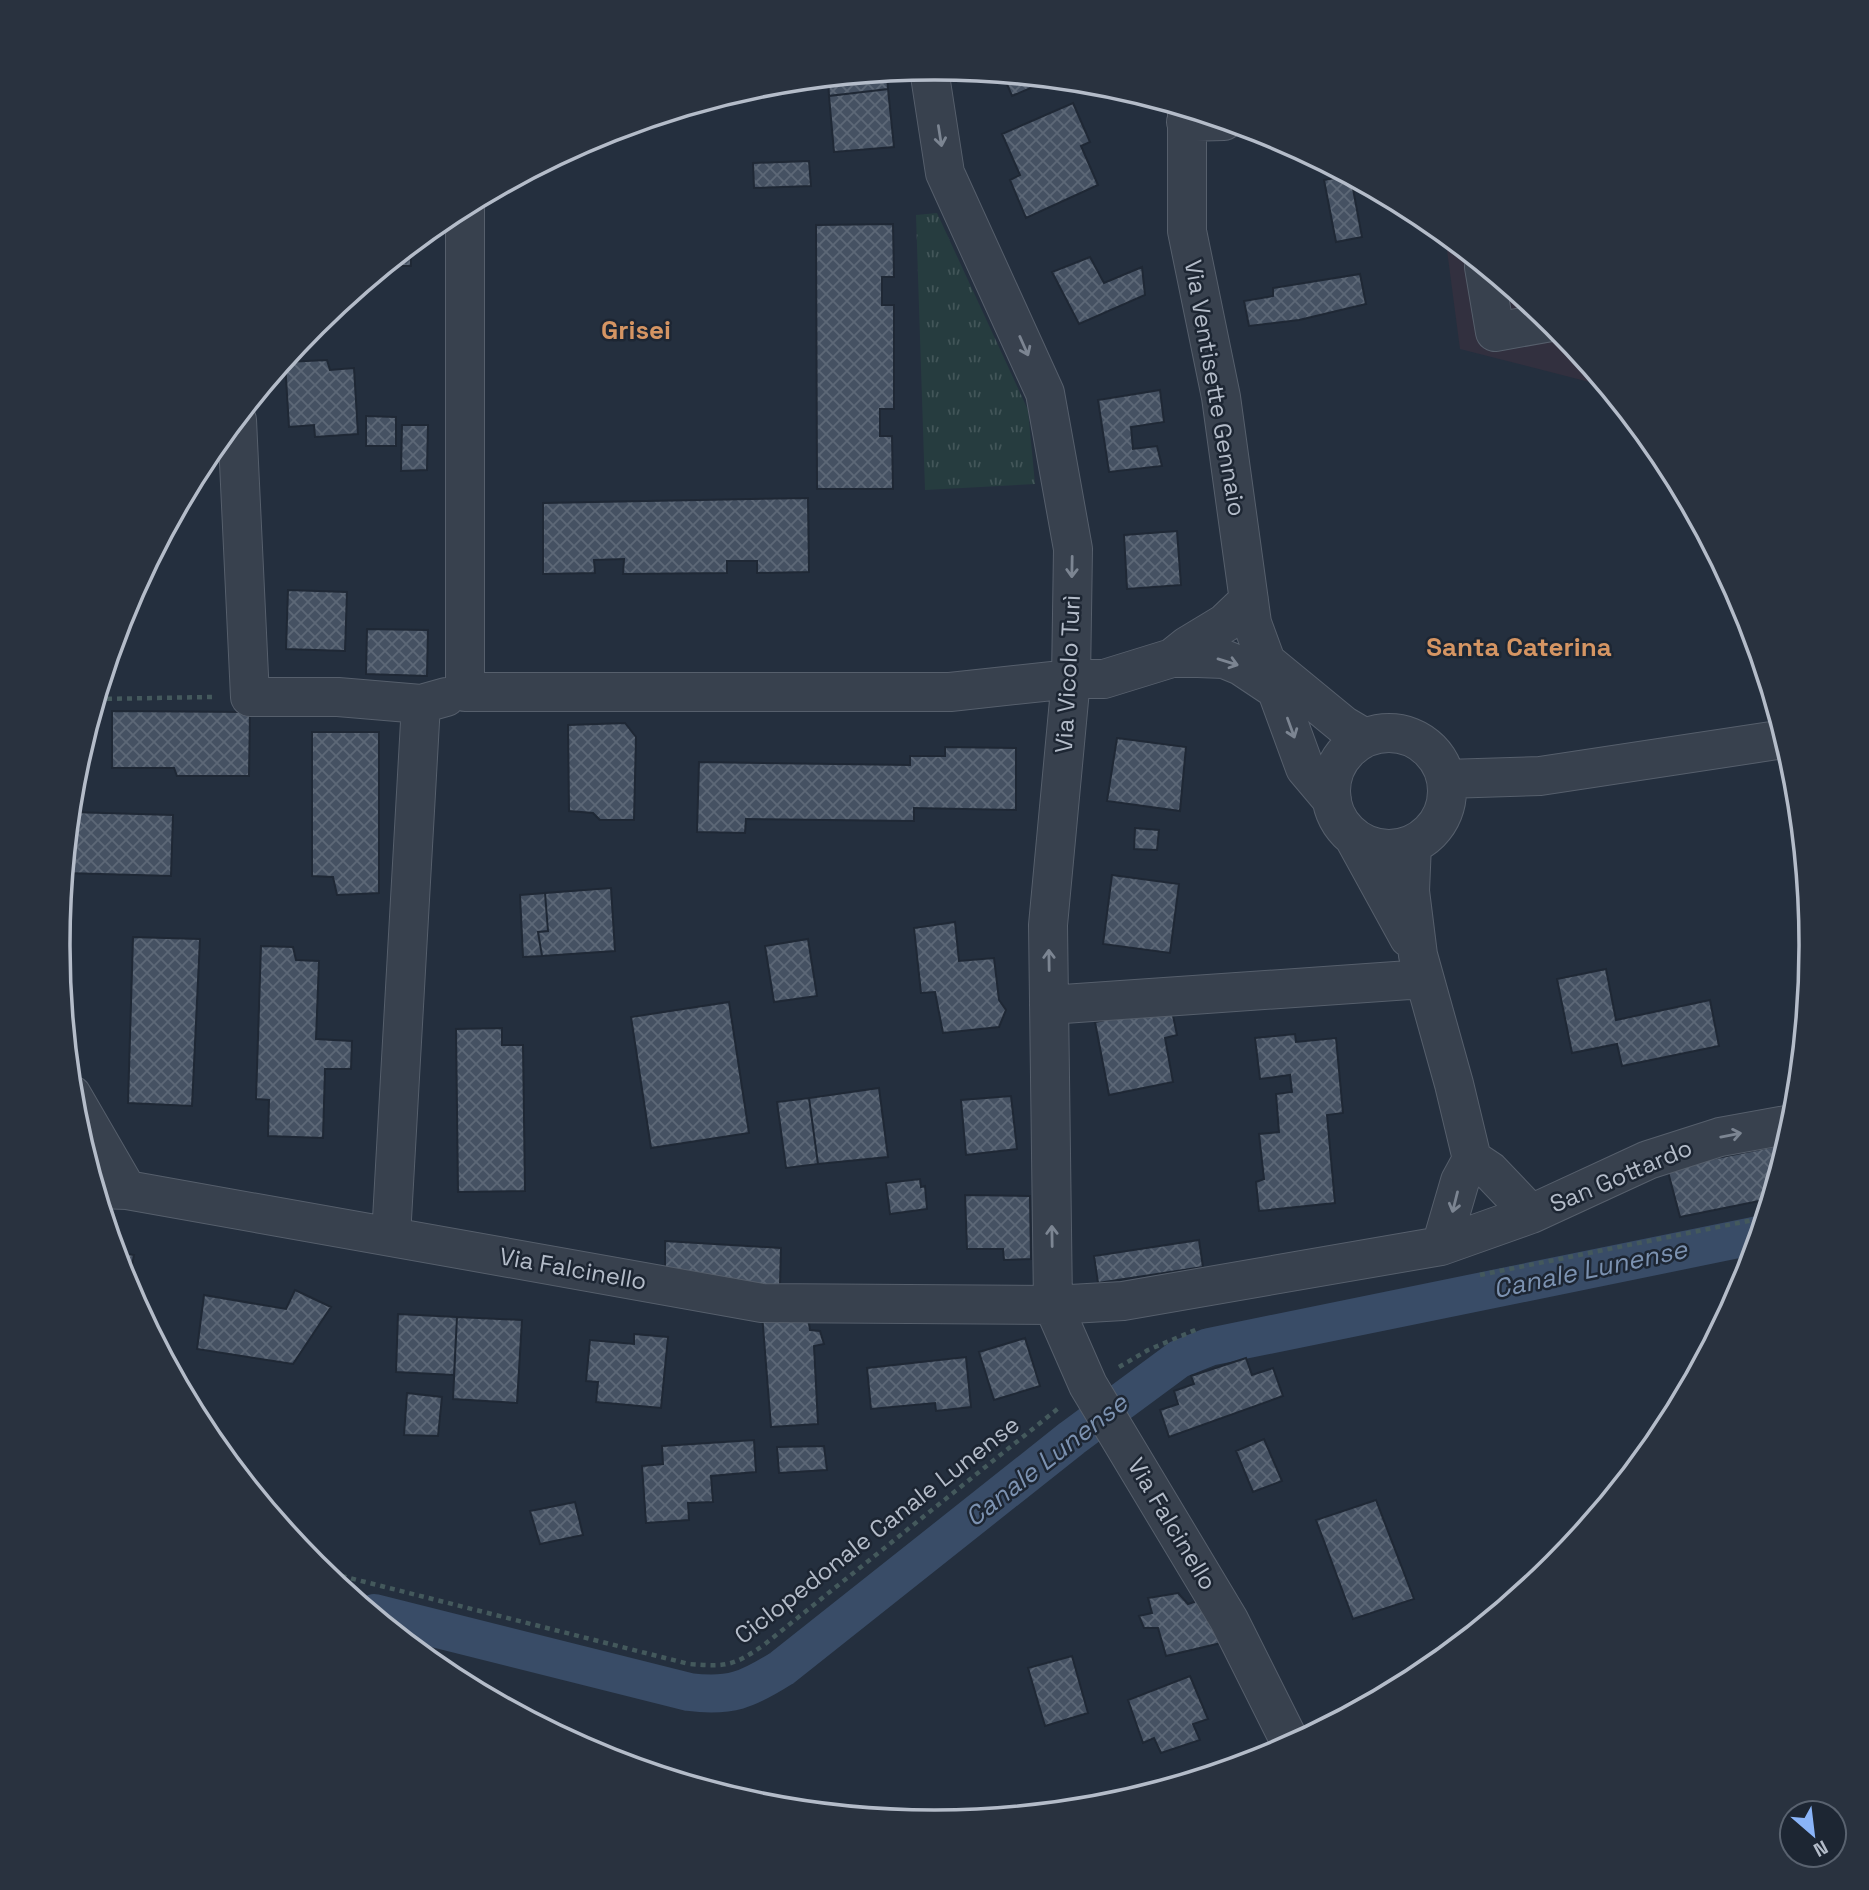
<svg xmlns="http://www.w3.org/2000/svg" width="1869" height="1890" viewBox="0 0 1869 1890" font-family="'Space Grotesk',sans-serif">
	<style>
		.medical { fill: #32303f }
		.grass { fill: url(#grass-tufts) }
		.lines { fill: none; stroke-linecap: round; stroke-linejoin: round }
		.canal { stroke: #394c67; stroke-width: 38 }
		.building { fill: url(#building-cross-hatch); stroke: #1f2835; stroke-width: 2 }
		.minor-casing { stroke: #565f6c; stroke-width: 40 }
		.path { stroke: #44595c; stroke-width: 4.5; stroke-dasharray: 5 5; stroke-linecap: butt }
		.minor { stroke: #38414e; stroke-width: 38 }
		.oneway { stroke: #7c8592 }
		.labels { text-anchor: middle; stroke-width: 5; stroke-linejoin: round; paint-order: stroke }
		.street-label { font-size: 24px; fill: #b4bcc9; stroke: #1d2633 }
		.neighbourhood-label { font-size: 26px; font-weight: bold; fill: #d59563; stroke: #1d2633 }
		.water-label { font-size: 26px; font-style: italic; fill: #7c92b1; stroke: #1d2633 }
		.rim { fill: none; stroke: #b4bcc9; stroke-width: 3.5 }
	</style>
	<defs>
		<pattern id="grass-tufts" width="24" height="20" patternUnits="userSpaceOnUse" patternTransform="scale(1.75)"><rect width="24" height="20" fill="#263c3f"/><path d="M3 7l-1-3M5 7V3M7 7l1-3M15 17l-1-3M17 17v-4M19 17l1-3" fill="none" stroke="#435659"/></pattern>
		<pattern id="building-cross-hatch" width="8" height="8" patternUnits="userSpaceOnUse" patternTransform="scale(1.75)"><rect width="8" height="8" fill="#455162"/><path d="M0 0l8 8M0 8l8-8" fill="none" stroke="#5d6877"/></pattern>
	</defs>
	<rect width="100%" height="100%" fill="#242f3e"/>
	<path class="medical" d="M1445,235l110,90 50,61 -145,-37z"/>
	<path class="grass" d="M937,213l91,197 7,74 -110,6 -9,-275z"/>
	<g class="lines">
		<path class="canal" d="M374,1613l315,79c42,5 58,-2 93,-24l290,-230 107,-79 30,-12 549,-112"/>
	</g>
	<path class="building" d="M887,73l1,16 -59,7 -1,-17z
		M1003,75l44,4v2l-35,15z
		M888,89l6,58 -60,5 -5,-56z
		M1073,103l17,39 -9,4 17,39 -72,33 -16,-38 10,-5 -18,-41z
		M809,161l2,25 -57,2 -1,-25z
		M1346,176l5,2 11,59 -26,5 -12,-62z
		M893,224l1,53h-12v28h12v104h-14v27h12l1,53h-76l-1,-264z
		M411,246v20h-24z
		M1090,257l14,26 38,-16 3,28 -66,29 -27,-52z
		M1360,274l6,30 -67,16 -50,6 -5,-25 29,-5v-8z
		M327,360l3,10 24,-2 4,66 -43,3 -1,-12 -25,2 -4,-65z
		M1160,390l4,32 -33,5 2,22 24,-3 5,20 -53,6 -11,-72z
		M366,416l30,1v29h-30z
		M402,425h26l-1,45 -26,1z
		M808,498l1,74 -52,1v-12h-30v12l-104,1 1,-15 -30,1 1,13 -52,1v-71z
		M1177,531l4,54 -54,4 -3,-54z
		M288,590l59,2 -2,59 -59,-2z
		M126,607l1,27 -10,1 8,-26z
		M367,629l61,1 -1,46 -61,-2z
		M112,711l138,1 -1,64h-72l-3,-8h-62z
		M625,723l11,14 -2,83h-34l-7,-7 -24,-2 -1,-86z
		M312,732h67v161l-42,2 -4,-18 -21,-1z
		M1117,738l69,9 -6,64 -73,-10z
		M945,747l71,1v62l-102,-2v13l-168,-2 -1,14 -48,-1 2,-70 211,3v-9h35z
		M1796,791l6,60 -11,-59z
		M71,812l102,3 -2,61 -106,-3z
		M1135,828l24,2 -2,20 -23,-1z
		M1112,875l67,9 -9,69 -67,-9z
		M611,888l4,63 -73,5 -4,-24 10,-1 -3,-38z
		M545,893l3,38 -10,1 4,24 -19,1 -3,-62z
		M955,922l4,39 35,-3 5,42 7,10 -7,17 -56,6 -8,-41 -14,1 -7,-65z
		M133,937l67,2 -8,167 -64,-3z
		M808,939l9,57 -43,6 -9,-56z
		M261,946l32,1 3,13 23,1 -3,78 36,2 -1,28h-26l-2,69 -55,-2 1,-36 -13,-1z
		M1606,969l10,51 94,-20 9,46 -97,20 -5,-22 -45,9 -15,-74z
		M729,1002l20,131 -98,15 -20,-131z
		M1171,1006l6,29 -12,3 8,44 -64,13 -14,-73z
		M502,1028v17h21l2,146 -67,1 -2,-163z
		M1295,1034l1,8 40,-4 7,75 -16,2 8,88 -76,8 -3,-29 8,-3 -5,-45 20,-2 -3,-38 16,-2 -2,-17 -30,4 -5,-41z
		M879,1088l9,69 -70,7 -9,-66z
		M1011,1096l6,53 -51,6 -5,-55z
		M809,1098l9,66 -32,4 -9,-66z
		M1786,1144l-17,55 -89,18 -13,-49z
		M920,1179l1,8 4,-1 2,23 -37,5 -4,-31z
		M965,1195l65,1 1,63 -27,1 -1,-11h-36z
		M1199,1240l4,27 -105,16 -4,-27z
		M665,1241l116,7 -1,38 -115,-8z
		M116,1252l18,3 -5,26 -5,-1z
		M295,1290l36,17 -38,57 -96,-15 7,-54 82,14z
		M398,1314l59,3 -3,58 -58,-3z
		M762,1314l46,3 2,13 10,1 4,13 -10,2 4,78 -47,3z
		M457,1317l65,3 -5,83 -64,-4z
		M634,1334l34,3 -7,71 -65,-6 2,-20 -12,-1 4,-41 44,4z
		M1025,1338l15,48 -46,14 -15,-48z
		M966,1357l5,50 -35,4 -1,-8 -64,6 -4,-41z
		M1246,1358l6,17 21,-7 10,28 -114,41 -9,-27 18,-6 -4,-13 20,-7 -3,-8z
		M407,1393l35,4 -4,39 -34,-1z
		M1264,1439l18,42 -29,11 -17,-41z
		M754,1440l2,32 -45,4 2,26 -25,1 1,17 -43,3 -4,-57 21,-2 -1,-18z
		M824,1446l3,24 -48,3 -2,-26z
		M1376,1500l38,99 -61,20 -37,-99z
		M575,1502l8,33 -43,9 -10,-33z
		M1178,1593l10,11 9,-3 24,42 -55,13 -8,-28h-14l-5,-12 13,-3 -4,-15z
		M1072,1656l16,57 -43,13 -17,-58z
		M1190,1676l18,43 -15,5 7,16 -39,13 -7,-15 -11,5 -15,-43z
		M1408,1678l1,3 -57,30 -4,-9z"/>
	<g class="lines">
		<defs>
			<path id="minor" d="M929,69l16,104 100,220 28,156 -2,130 -23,246 5,380 35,80 141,235 62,124
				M1187,110v121l34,166 31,226 53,145 27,32
				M1186,122l38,-1
				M465,207v485h485l121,-13h33l68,-21h26l26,1 17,7 36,24
				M1484,267l11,65 56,-10
				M237,420l13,277h88l83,7 25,-7
				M1172,658l15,-12 38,-23 24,-23
				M1270,665l73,60 22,13
				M1331 791a58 58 0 1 1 116 0a58 58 0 1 1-116 0Z
				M1446,779l94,-3 244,-37
				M1353,836l56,102
				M1412,844l-2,47 8,64 36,129 18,75 -12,22 -19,65
				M1049,1005l375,-26
				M72,1095l55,95
				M1472,1159l18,12 41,43
				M97,1189l30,1 635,113 291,2 70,-4 318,-55 90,-32 117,-54 72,-23 72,-13
				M391,1237l30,-533"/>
		</defs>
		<use href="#minor" class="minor-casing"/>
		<path class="path" d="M97,699l115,-2
			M1480,1275l283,-57
			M1119,1367l29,-17 52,-22
			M322,1571l367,93c38,3 45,2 76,-20l295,-237"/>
		<use href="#minor" class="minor"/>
	</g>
	<defs><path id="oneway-shaft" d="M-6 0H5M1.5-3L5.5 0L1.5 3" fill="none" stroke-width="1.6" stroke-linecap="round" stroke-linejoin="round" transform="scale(1.75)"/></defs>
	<g class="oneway">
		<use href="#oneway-shaft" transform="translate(940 136) rotate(81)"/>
		<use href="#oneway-shaft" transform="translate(1024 346) rotate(66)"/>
		<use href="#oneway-shaft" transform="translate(1072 567) rotate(91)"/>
		<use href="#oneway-shaft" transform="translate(1228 662) rotate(17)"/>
		<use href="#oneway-shaft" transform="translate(1291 728) rotate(70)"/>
		<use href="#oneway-shaft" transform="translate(1049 960) rotate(-91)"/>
		<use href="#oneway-shaft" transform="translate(1731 1135) rotate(-11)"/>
		<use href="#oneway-shaft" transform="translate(1455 1202) rotate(104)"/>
		<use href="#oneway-shaft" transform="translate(1052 1236) rotate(-91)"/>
	</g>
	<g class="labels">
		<g class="street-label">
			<text transform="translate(1215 388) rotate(80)" y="8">Via Ventisette Gennaio</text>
			<text transform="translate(1068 674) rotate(-87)" y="8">Via Vicolo Turì</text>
			<text transform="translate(1621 1176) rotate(-23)" y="8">San Gottardo</text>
			<text transform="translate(573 1269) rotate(10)" y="8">Via Falcinello</text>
			<text transform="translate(1172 1524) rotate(59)" y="8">Via Falcinello</text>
			<text transform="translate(877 1530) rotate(-38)" y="8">Ciclopedonale Canale Lunense</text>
		</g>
		<g class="neighbourhood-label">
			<text x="636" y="339">Grisei</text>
			<text x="1519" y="656">Santa Caterina</text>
		</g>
		<g class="water-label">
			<text transform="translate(1590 1269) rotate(-12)" y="9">Canale Lunense</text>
			<text transform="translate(1046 1460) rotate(-38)" y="9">Canale Lunense</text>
		</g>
	</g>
	<path d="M0 0H1869V1890H0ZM934 80H935A864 864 0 0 1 1799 944V946A864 864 0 0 1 935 1810H934A864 864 0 0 1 70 946V944A864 864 0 0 1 934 80Z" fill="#29323f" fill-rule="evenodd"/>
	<path class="rim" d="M934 80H935A864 864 0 0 1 1799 944V946A864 864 0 0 1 935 1810H934A864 864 0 0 1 70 946V944A864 864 0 0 1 934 80Z"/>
	<g transform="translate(1813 1834) rotate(152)"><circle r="33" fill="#1d2633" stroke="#59626f" stroke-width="2"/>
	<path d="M0-5L12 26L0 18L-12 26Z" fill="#8ab4f8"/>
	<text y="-10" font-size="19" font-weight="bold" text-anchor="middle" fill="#b4bcc9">N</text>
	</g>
</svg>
